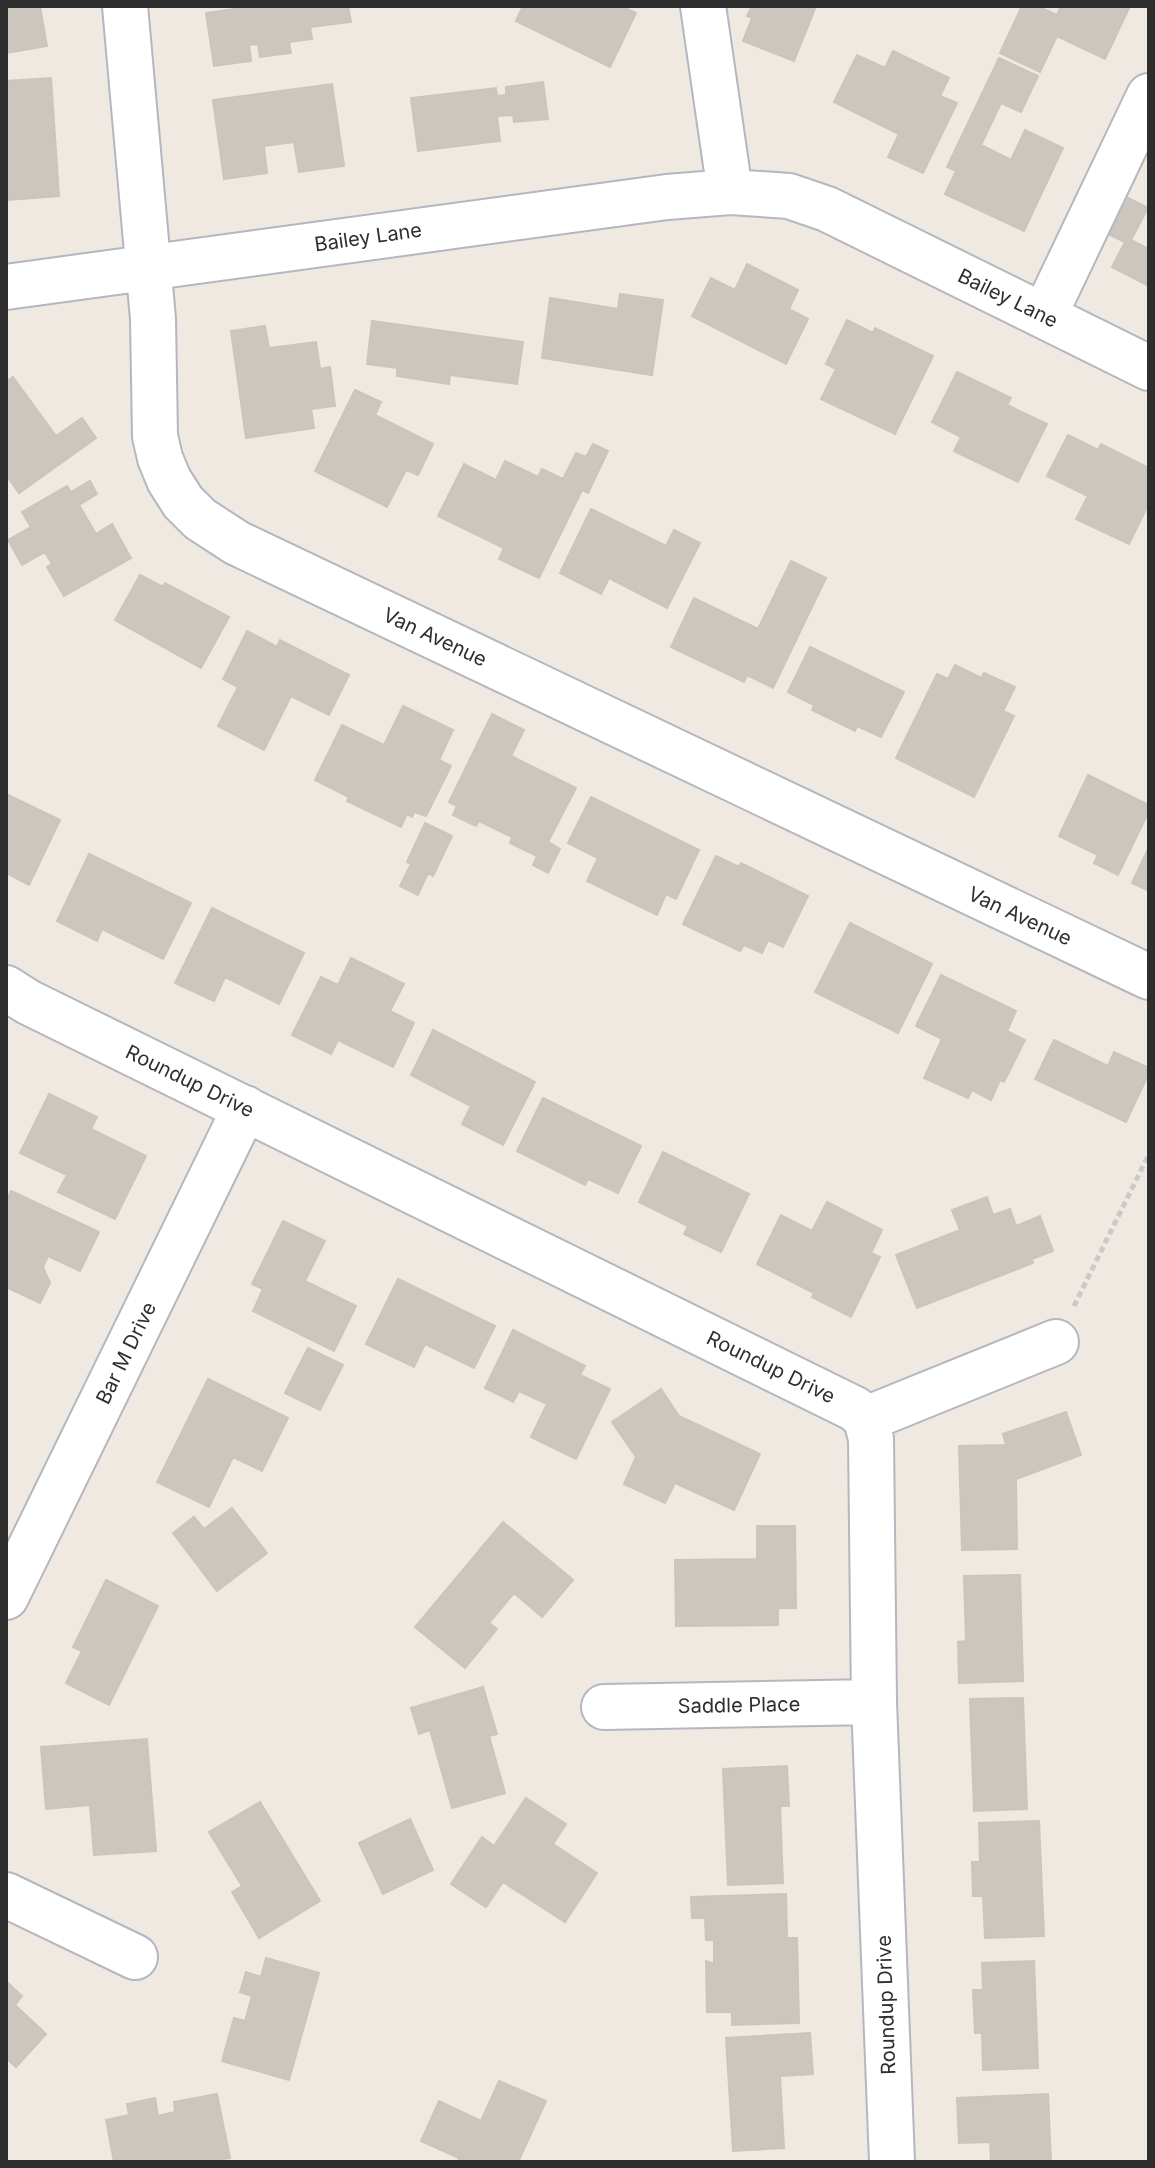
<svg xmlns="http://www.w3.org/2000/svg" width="1155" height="2168" viewBox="0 0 1155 2168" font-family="Inter,sans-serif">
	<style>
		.building { fill: #cbc7bf; stroke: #cbc5ba; stroke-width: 2 }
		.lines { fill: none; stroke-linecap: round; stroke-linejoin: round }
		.minor-casing { stroke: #b4b7c1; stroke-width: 48 }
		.path { stroke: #c9c9c9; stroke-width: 5; stroke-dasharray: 6 4; stroke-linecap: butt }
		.minor { stroke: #fff; stroke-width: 44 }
		.labels { text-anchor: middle; stroke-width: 6; stroke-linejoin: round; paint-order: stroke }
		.street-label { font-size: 20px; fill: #2e2e2e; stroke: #fff }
	</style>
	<rect width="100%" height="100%" fill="#efe9e1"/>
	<path class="building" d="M6,6h34l7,40 -41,7z
		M241,6h107l3,16 -41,5 2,12 -23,3 2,11 -31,4 -2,-13 -9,1 2,16 -37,5 -8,-53 35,-5z
		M523,6h98l15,7 -26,54 -94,-46z
		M752,6h64l-22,55 -51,-20 9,-23 -5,-2z
		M1022,6h15l20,9 4,-9h69l-25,53 -48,-23 -17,36 -40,-19z
		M893,51l56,27 -9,18 17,7 -34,70 -35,-16 11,-23 -65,-32 23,-47 28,13z
		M999,58l39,18 -17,36 -20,-9 -20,42 30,15 14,-30 38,18 -39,83 -79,-37 11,-23 -9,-4z
		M51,78l8,118 -51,4 -2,-119z
		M543,82l5,37 -34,3 -1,-7 -16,1 3,25 -82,10 -7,-53 85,-10 1,8 9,-1v-8z
		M332,84l12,82 -45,6 -5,-30 -30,4 3,27 -43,6 -11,-79z
		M1128,198l20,10 -17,32 18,9v37l-37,-19 13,-25 -15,-7z
		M747,264l51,26 -9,19 19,10 -22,45 -94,-48 19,-38 24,12z
		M620,294l43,6 -11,75 -110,-17 8,-60 68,11z
		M847,320l26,13 2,-5 58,28 -38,78 -74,-35 15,-30 -10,-5z
		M372,321l151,21 -6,42 -67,-9 -1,9 -52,-8v-8l-30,-4z
		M265,326l4,22 47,-6 4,27 10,-2 5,39 -24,3 3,19 -68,10 -15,-107z
		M957,372l54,26 -4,7 40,19 -29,58 -64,-31 7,-14 -29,-15z
		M13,377l43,59 26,-18 14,20 -77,55 -13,-18v-93z
		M355,390l26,12 -6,13 58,29 -15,31 -12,-5 -19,37 -72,-36z
		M1068,435l30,15 3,-6 48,24v35l-20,41 -53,-25 12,-23 -41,-20z
		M593,444l15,7 -20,42 -6,-3 -43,88 -40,-19 5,-11 -66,-32 26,-52 32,16 9,-19 33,16 4,-8 21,10 13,-26 10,4z
		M90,481l7,13 -18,11 17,29 16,-10 19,34 -67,38 -17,-29 5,-3 -7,-12 -23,13 -14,-25 23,-13 -9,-15 45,-26 4,6z
		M591,509l75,37 8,-16 26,13 -33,65 -58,-30 -8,16 -41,-21z
		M791,561l35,17 -53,110 -26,-13 -3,7 -73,-35 23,-49 64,31z
		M140,575l23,12 2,-4 64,34 -28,51 -86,-48z
		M247,631l30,16 3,-7 69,35 -20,40 -38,-19 -27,54 -46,-24 20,-39 -15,-8z
		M810,647l94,45 -23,45 -24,-11 -2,5 -43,-21 2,-5 -26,-13z
		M955,665l26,13 3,-5 31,14 -12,24 11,5 -40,81 -78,-39 41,-84 11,5z
		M403,706l50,24 -14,30 12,6 -25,50 -12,-4 -2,5 -5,-3 -6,13 -54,-26 2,-4 -34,-17 27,-55 42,20z
		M492,714l32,16 -13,26 65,32 -28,54 12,7 -12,24 -15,-8 4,-9 -27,-13 2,-6 -33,-16 -3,5 -23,-11 4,-9 -8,-4z
		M1088,775l61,30v6l-31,64 -24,-12 4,-8 -39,-19z
		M6,794l54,26 -31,65 -23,-12z
		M591,797l108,53 -23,49 -10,-5 -9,21 -70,-34 11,-23 -30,-15z
		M425,823l27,13 -19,40 -5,-3 -10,22 -18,-9 11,-22 -4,-2z
		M1149,847v44l-17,-8z
		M89,854l102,49 -28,56 -61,-30 -5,12 -40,-20z
		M716,856l23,11 2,-4 67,33 -25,51 -15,-7 -6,13 -18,-8 -4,6 -57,-27z
		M212,908l92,45 -25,51 -54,-27 -11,24 -39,-18z
		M850,923l82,41 -34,69 -83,-41z
		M351,958l53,26 -14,27 24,12 -21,44 -55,-27 -7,14 -39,-19 29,-58 17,8z
		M941,975l75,36 -9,20 18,9 -21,42 -4,-2 -9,20 -19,-10 -4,8 -44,-20 18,-39 -26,-13z
		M433,1030l102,52 -32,63 -41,-21 9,-18 -60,-31z
		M1054,1040l54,26 6,-14 35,16v5l-23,49 -91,-43z
		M49,1094l48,23 -6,12 55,27 -31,63 -57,-27 9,-17 -47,-22z
		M543,1098l98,48 -23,47 -30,-14 -3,6 -68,-34z
		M663,1152l86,42 -28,58 -37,-18 4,-8 -49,-24z
		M11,1191l88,41 -19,39 -32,-15 -5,11 7,16 -10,20 -34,-16v-85z
		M987,1197l6,18 17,-6 6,17 24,-10 13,35 -21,8 1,4 -116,45 -21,-53 64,-25 -8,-20z
		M827,1202l55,28 -11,23 9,4 -29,60 -39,-20 2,-4 -57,-29 24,-49 31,16z
		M283,1221l42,20 -20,40 51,25 -22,45 -81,-40 10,-22 -11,-5z
		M398,1279l97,47 -21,42 -49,-24 -11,23 -48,-23z
		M513,1330l72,36 -5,9 30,14 -34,70 -45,-22 16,-33 -28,-13 -6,11 -28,-14z
		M308,1348l35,17 -23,45 -35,-17z
		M208,1379l80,39 -26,53 -29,-14 -24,50 -52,-25z
		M661,1389l18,27 81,38 -26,56 -59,-27 -10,20 -41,-19 12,-27 -24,-35z
		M1066,1412l15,43 -65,24 1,70 -55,1 -3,-104 47,-1 -3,-11z
		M232,1508l35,45 -50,38 -44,-58 21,-16 10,12z
		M503,1522l70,58 -31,37 -28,-24 -25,30 8,6 -32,39 -50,-41z
		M757,1526h38l1,82h-18v17l-102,1 -1,-66 82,-1z
		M1020,1575l3,106 -64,2 -1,-41 8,-1 -2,-65z
		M106,1580l52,26 -49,99 -43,-22 16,-32 -9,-4z
		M483,1687l14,47 -8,2 16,57 -53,15 -22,-78 -11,4 -8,-26z
		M1023,1698l4,111 -53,2 -4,-112z
		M147,1739l9,112 -62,4 -4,-50 -44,4 -5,-62z
		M787,1766l2,40h-9l3,77 -55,2 -5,-116z
		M526,1798l40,26 -13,20 44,29 -32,49 -62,-40 -17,25 -35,-23 31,-47 12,9z
		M260,1802l60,99 -61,37 -27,-46 10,-6 -33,-54z
		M410,1819l23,51 -50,24 -24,-51z
		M1039,1821l5,115 -59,2 -2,-42h-10l-1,-34h8l-1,-39z
		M786,1894l1,44h10l2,85 -67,2v-13h-25l-1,-51 8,3v-24h-8l-1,-22h-13l-1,-21z
		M266,1958l53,15 -30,107 -67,-19 12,-43 11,3 7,-25 -12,-4 6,-20 15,5z
		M1034,1961l4,107 -55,2 -1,-37h-7l-2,-43h10l-1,-27z
		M6,1981l16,15 -7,9 31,29 -30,33 -10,-9z
		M810,2033l3,41 -33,2 4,72 -51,3 -7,-113z
		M499,2081l47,20 -28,61h-60l1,-4 -38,-17 18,-40 42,20z
		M217,2094l13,64 -12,2v2h-104l-8,-42 23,-5 -2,-11 28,-6 3,18 17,-4 -1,-10z
		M1048,2094l3,68h-60l-1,-20 -31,1 -2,-45z"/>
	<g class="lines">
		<defs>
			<path id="minor" d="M125,6l28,313 2,117 5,22 9,22 14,22 17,17 37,24 912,434
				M703,6l27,186
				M6,287l661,-90 63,-5 59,4 38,13 322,159
				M1044,316l105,-220
				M6,988l22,14 827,407 11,10 5,20 3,263 18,460
				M866,1419l190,-77
				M6,1597l239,-489
				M604,1707l270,-5
				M6,1895l129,62"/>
		</defs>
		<use href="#minor" class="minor-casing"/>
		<path class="path" d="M1074,1306l75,-152"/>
		<use href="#minor" class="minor"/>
	</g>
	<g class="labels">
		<g class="street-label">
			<text transform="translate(368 237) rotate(-8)" y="7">Bailey Lane</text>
			<text transform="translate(1008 298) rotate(26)" y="7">Bailey Lane</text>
			<text transform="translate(435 637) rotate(25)" y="7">Van Avenue</text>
			<text transform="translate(1020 916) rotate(25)" y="7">Van Avenue</text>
			<text transform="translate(190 1081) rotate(26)" y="7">Roundup Drive</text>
			<text transform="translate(126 1353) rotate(-64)" y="7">Bar M Drive</text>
			<text transform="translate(771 1367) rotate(26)" y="7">Roundup Drive</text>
			<text transform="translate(739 1705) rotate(-1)" y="7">Saddle Place</text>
			<text transform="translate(886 2005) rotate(-92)" y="7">Roundup Drive</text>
		</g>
	</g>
	<rect width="1155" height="2168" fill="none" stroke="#2e2e2e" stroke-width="16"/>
</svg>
